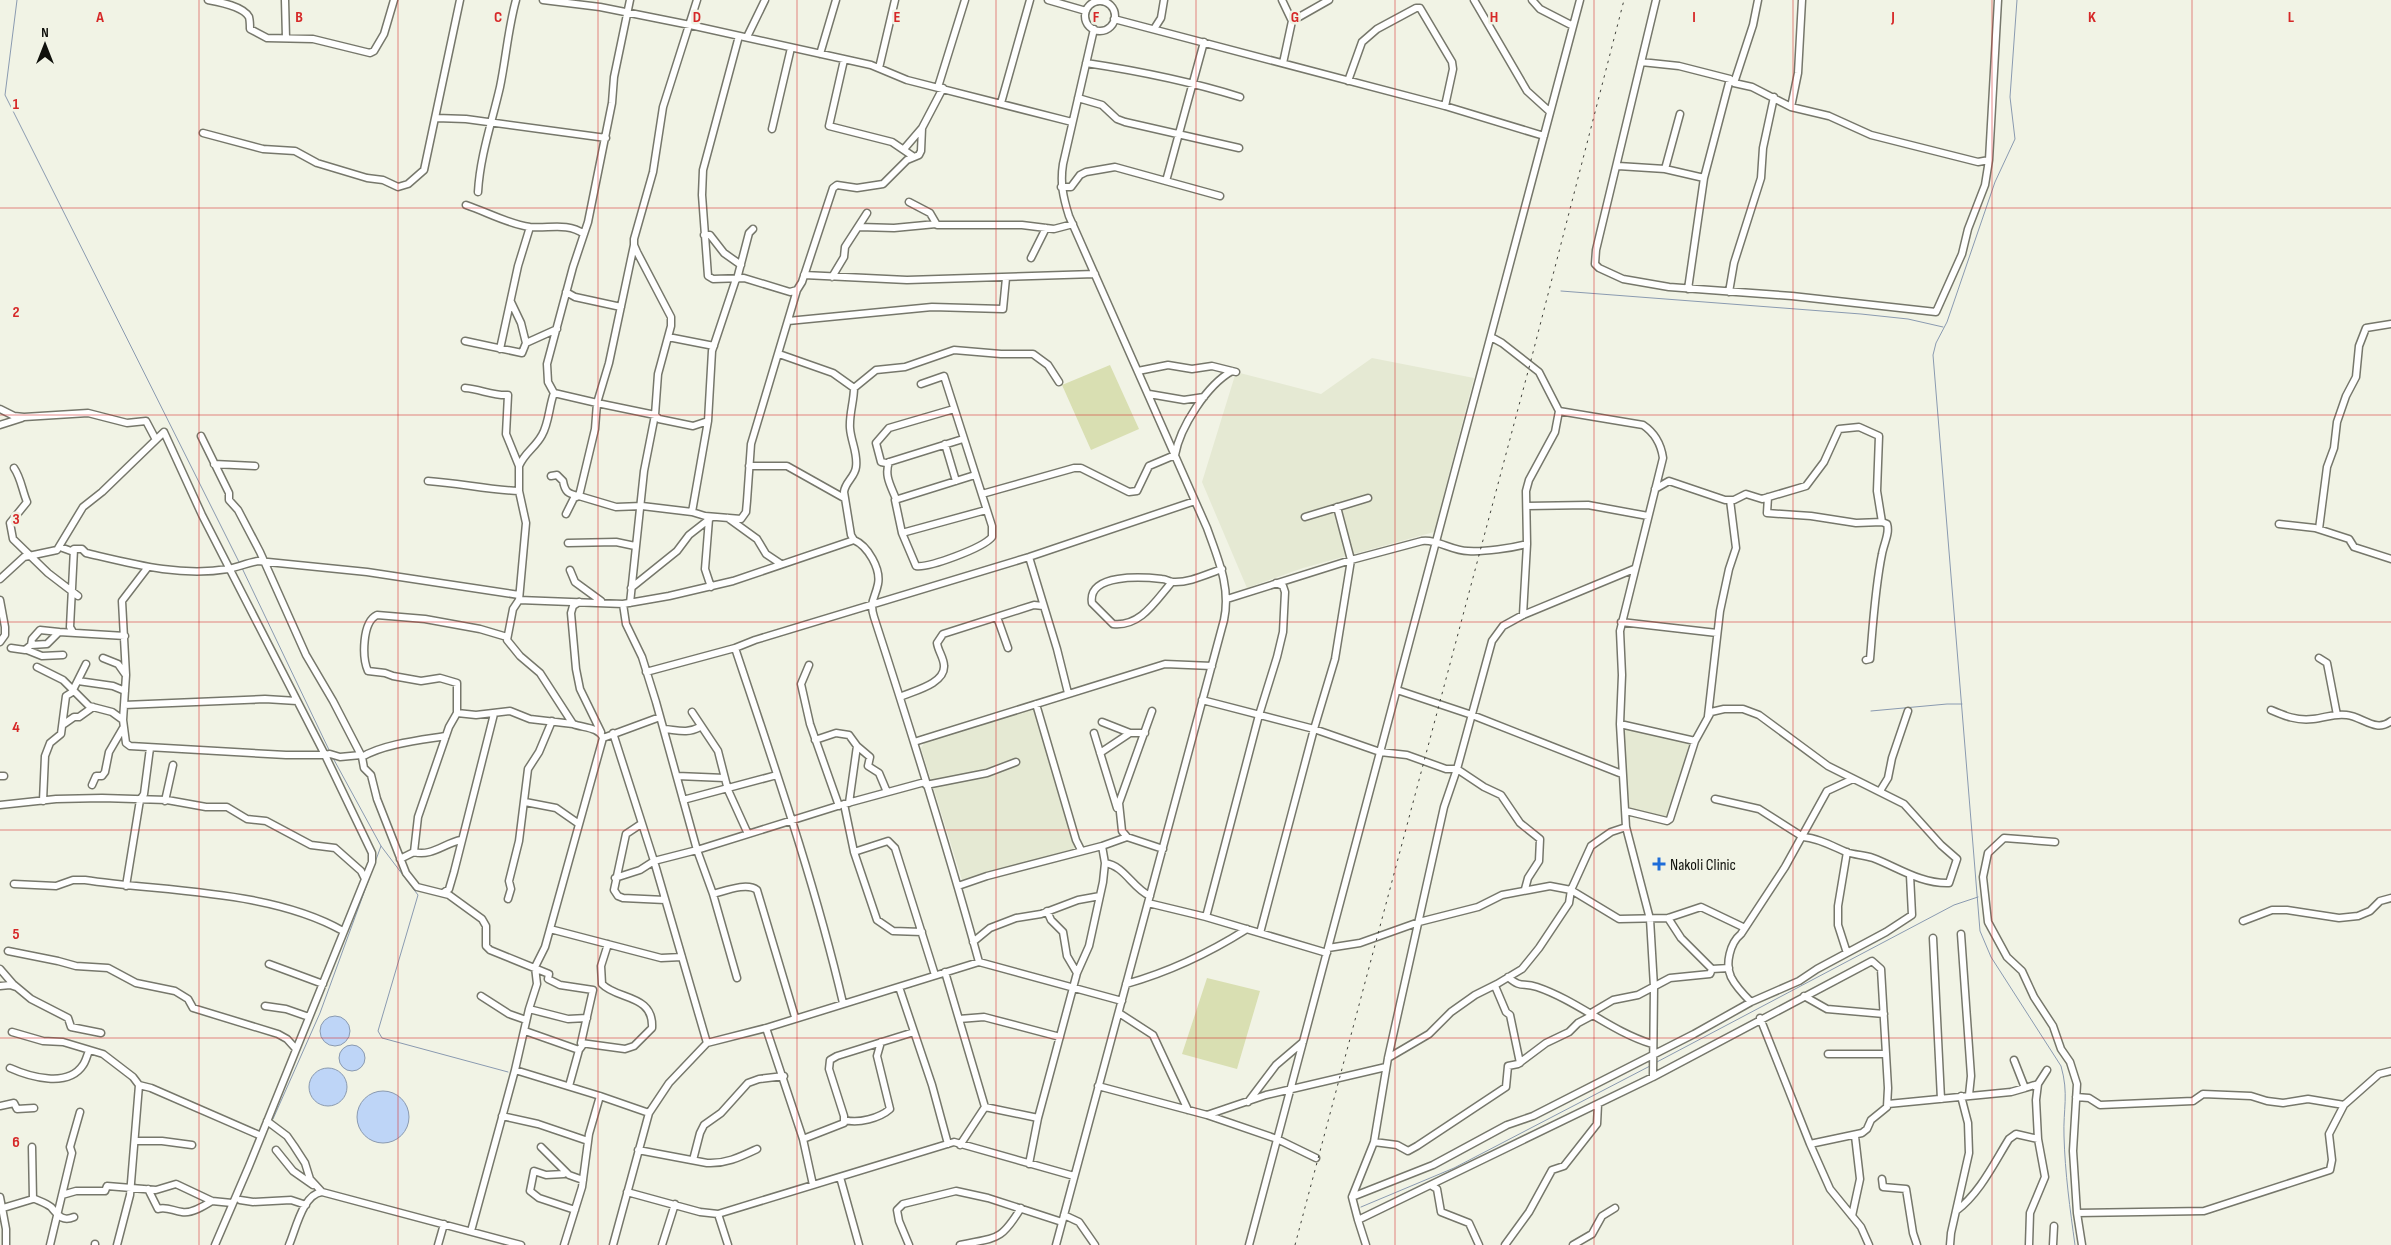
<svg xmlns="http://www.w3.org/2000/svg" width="2391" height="1245" viewBox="0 0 2391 1245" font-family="'Sofia Sans Condensed',sans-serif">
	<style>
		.built { fill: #e5e9d3 }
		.green { fill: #d9dfb2 }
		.water { fill: #bed5f7; stroke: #8a9ab0 }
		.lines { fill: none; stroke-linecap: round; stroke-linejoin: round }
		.stream { stroke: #8a9ab0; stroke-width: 1 }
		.minor-casing { stroke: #76776b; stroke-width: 9 }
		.minor { stroke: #fff; stroke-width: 6 }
		.rail { stroke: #40413a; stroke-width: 1; stroke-dasharray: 2.5 5; stroke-linecap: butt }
		.grid { fill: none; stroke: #d62828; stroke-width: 1; stroke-opacity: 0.55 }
		.poi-dot { fill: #1e6dd8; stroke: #f1f3e5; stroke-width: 2 }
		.labels { text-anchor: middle; stroke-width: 5; stroke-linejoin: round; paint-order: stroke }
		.poi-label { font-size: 16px; fill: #10110c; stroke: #f1f3e5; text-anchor: start }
		.grid-label { font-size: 16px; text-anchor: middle; font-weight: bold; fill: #d62828; stroke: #f1f3e5; stroke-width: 5; stroke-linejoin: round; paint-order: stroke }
	</style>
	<rect width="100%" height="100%" fill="#f1f3e5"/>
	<path class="built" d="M1372,358l102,20 -40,154 -131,36 -56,20 -45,-106 34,-110 85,22z
		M1031,708l3,1 42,139 -114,32 -41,-132 6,-9z
		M1624,728l66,16 -22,73 -42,-8z"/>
	<path class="green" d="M1110,365l29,64 -48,21 -29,-65z
		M1207,978l53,13 -23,78 -55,-15z"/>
	<path class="water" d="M320 1031a15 15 0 1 1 30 0a15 15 0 1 1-30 0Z
		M339 1058a13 13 0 1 1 26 0a13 13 0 1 1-26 0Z
		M309 1087a19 19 0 1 1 38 0a19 19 0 1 1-38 0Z
		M357 1117a26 26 0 1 1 52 0a26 26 0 1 1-52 0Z"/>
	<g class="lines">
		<path class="stream" d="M17,0l-12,95 234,467
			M2017,0l-7,97 5,42 -20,43 -48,140 -11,21 -3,12 47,576 11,26 70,109c8,28 2,43 3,70 1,37 6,73 11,109
			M1561,291l300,23 47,5 35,8
			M242,568l88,184
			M1871,711l76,-7h15
			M381,846l37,49 -40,136 4,7 126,34
			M1655,1063l299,-158 24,-8
			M273,1119l47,-106 61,-167 -48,-88
			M1361,1207l93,-39 196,-102"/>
		<defs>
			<path id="minor" d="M208,0c11,2 35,6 41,17 1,4 1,9 1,12l17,9 46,1 57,14 4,-2 10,-17 10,-34
				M285,0l1,38
				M543,0l57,7 90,18 181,40 36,15 165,42
				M630,0l-16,77 -2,26 -24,119 -15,45 -26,97 1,18 6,11 43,10 -2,26 -16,67 37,11 26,-1 50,6 13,4 36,3 5,-7 1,-11 4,-57 46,-154
				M1048,0l38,11
				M1282,0l10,21 -9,42
				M1474,0l53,91 22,20
				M1532,0l8,9 33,17
				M1656,0l-60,250 -1,14 4,4 24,11 46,8 123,9 144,16 26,-58 6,-25 17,-44 4,-25
				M1085 16a15 15 0 1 1 30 0a15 15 0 1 1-30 0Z
				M1114,19l331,87 99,30
				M1292,21l37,-21
				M1154,29l7,-11 3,-18
				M739,36l-36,134 -1,25 6,81 5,3 31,-1 46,14 7,-2 5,-8 31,-94 4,-3 20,3 26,-4 24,-24 12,-5 2,-4 1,-23 21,-40
				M747,37l18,-37
				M820,54l16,-54
				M844,60l-15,66 63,16 22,15
				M1641,62l38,4 51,13 4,4 18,4 39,20 38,9 42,19 107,27 11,-2 9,-160
				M1086,63c53,8 103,18 154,34
				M879,68l16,-68
				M1348,81l14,-39 15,-13 39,-21h4l32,54 1,7 -8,37
				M1734,83l19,-58 5,-25
				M938,87l27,-87
				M1078,98l24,7 15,14 8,3 114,26
				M1001,103l29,-103
				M1791,107l7,-34 4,-73
				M436,118l30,1 140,19
				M772,129l19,-81
				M203,133l60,16 32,2 22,12 50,15 16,2 15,7 10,-3 16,-14 36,-170
				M904,149l18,-21
				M1618,166l47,3 39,9
				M1665,169l15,-55
				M1166,181l38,-139
				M1061,187h10l9,-12 6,-3 29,-5 105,29
				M478,192c2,-36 14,-70 22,-105 6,-29 8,-58 16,-87
				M909,202l21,11 7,12h85l32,4 19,-5
				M466,205c21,7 42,19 64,22 18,2 37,-5 54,7
				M859,227l35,1 42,-4
				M704,235h6l14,18 17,12
				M634,245l-25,118 -12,40 58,12 4,4 34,7 15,-5
				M1031,258l15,-30
				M804,275l103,5 188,-6
				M832,277l12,-20 1,-10 22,-34
				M737,279l12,-46 4,-4
				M1688,289l16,-111 26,-99
				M566,292l9,5 46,10
				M1729,292l5,-29 27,-85 2,-30 11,-51
				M511,302l10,21 5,20
				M788,321l144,-14 71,2 3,-31
				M668,337l46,9
				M1491,337l11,6 37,29 20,39 -4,21 -26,48 -3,11 1,53 -4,71
				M465,341l57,12 4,-10 31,-14
				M500,349l18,-83 12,-39
				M779,354l54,19 21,15c0,13 -5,27 -4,40 1,14 8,25 6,39 -1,10 -11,15 -12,25l7,43 3,5
				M1138,371l30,-6 24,4 20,-3 24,6
				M921,384l23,-8 48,150v11c-9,11 -63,31 -76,29l-14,-33 -7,-33 80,-25
				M465,388c15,1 28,8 43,7l-2,39 13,32v25l7,32 -7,77 -6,9 -6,31 13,16 20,17 33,51c10,4 26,3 30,14
				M854,388l22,-18 29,-3 49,-17 47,4h32l15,11 11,17
				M1149,394l35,6 20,-3
				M0,409l14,7 10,1 64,-4 39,10 19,-2 9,17
				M954,409l-65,19 -13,15 5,19 5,1 77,-24
				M1559,411l84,14c12,8 18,19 20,33l-43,173 2,44 -2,49 6,103 24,92 4,68 -1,90
				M0,425l22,-7
				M201,436l28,57v7l9,10 22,42 46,103 27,46 29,56 2,11 7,7 6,24 29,74 11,14 32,8 33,24 4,7v20l4,4 59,24 -1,5 12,6 33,5 -12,53
				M945,444l11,37
				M889,462c-5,14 2,24 7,37
				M214,464l41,2
				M519,466c6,-14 16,-18 23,-31 7,-12 7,-29 12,-42
				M749,466h38l57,32
				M14,468c7,10 8,22 13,34l-17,21 3,16 35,34 30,23
				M551,476l6,-1 6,6c2,11 5,13 16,15l-5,2 -8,16
				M428,481c31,2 60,9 91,10
				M1655,489l14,-8 56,19h9l12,-6 16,5 44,-13 18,-24 15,-33 20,-2 20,9 -2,55 5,31 5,2c3,9 -3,19 -5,30 -7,34 -9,70 -12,105l-4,1
				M982,494l92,-26h7l48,24 8,-1 12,-25 26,-11c5,-28 32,-70 57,-84
				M1768,497l-1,16 44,3 45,7 26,-1
				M1527,506l61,-1 60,11
				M692,512l16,-91 4,-70 24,-72
				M1305,517l63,-19
				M728,518l29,21 9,15 15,10
				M709,519l-4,50 6,18
				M2279,524l36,4 34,11 5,8 37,12
				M2319,529l8,-62 7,-19 3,-26 9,-26 10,-19 3,-31 7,-18 25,-4
				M902,533l84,-23
				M568,543l48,-1 19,4
				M60,547l11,4 3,-2h8l4,4c47,11 94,24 142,16 10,-2 19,-6 30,-8l109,11 152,23
				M1029,557l28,92 11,44
				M570,570l5,12 26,19
				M0,579l24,-22 33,-7 26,-43 19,-15 62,-60 38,83 123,240 5,-1 10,3 21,-2
				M1172,582c-16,18 -31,45 -59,42l-21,-21c-5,-30 51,-26 70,-24 4,0 8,3 11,3 16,1 34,-8 49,-13
				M631,588l46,-37 12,-16 23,-18
				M1227,599l124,-39 71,-19c15,-2 30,10 46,10 17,1 43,-3 59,-7
				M0,600l5,27v8l-5,7
				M519,600l104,4
				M579,602l-6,4 -2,7 5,56 4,20 21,43
				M630,603l14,-132 11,-56 3,-41 13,-48v-9l-34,-65 -3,-7v-6l19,-67 10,-65 34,-107
				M997,617l11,31
				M1621,622l96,11
				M73,632l-3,-5 4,-78
				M507,637l-27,-8 -55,-10 -48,-4c-15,7 -15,43 -9,56l17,2 8,3 28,5 19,-3 17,5v30l19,2 34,-4 20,8 43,5
				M31,645l1,-6 8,-9 19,2
				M11,648l14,2 6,-5 16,-1 12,-12 66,4
				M735,648c39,117 80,235 108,355
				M27,650l15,6 21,-1
				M103,658l15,6 7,10
				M2319,658l8,5 10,52
				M809,665l-8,19 9,40 29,82
				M37,667l26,13 26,26 23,6 11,8 3,23 4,3 156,9h39l47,98v9l-123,304 -34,79
				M646,672l89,-24 20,-8 274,-83 166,-56
				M78,681l35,5 12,5
				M73,690l13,-26
				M1397,690l75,25 150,59
				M900,697c13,-6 45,-13 44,-31 0,-8 -6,-15 -7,-23l6,-9 91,-29 9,1
				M1202,700l112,29 66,23 27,3 39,14h11l27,18 17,8 19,28 20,16 -1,22 -11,17 -3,11
				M1036,704l40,136 5,10
				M124,705l141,-6 32,2
				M2271,710c14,6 26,11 42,9 12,-1 21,-6 34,-4 16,2 29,18 44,6
				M692,712l26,39 10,39 20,44
				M1708,716l12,-105 9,-42 7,-21 -6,-48
				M123,720l3,-45 -4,-74 26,-34
				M1102,722l28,11
				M64,724l10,-7h5l14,-10
				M1620,724l75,17 16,-29 13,-3h19l16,6 69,51 76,38 37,41 16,14 -8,24c-28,1 -52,-16 -76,-25 -9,-3 -18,-3 -27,-6 -14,-6 -28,-14 -43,-15l-44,-28 -44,-10
				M664,729c13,1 23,5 36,-2
				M613,733l41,128 53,182
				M1094,733l23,75
				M815,740l21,-7 13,2 8,11 -8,57
				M914,742l251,-78 47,2
				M857,746l13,11 -2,9 11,7 8,19
				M1100,753l30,-20h15
				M362,757c21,-13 59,-17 84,-21
				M0,776h4
				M677,776l48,2
				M92,785l4,-9h6l3,-4 4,-20 14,-24
				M926,785l61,-12 29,-11
				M1880,791l8,-13 4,-20 16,-47
				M683,800l94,-25
				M43,801l2,-45 5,-13 11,-9 5,-38 8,-5
				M165,801l8,-36
				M525,802l31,6 23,16
				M844,804l10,48 34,-11 7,7 40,127
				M0,805l56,-6 46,-1 65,2 39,7h21l20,12 19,2 45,24 24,3 26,23 4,8
				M1626,811l41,10 3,-2 25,-78
				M641,824l-15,10 -12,56 4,6 5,2 42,2
				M1127,837l-5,-6 -3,-28 33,-92
				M2055,842l-51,-4 -16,15 -5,24 5,45 19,35 15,14 12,26 19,29 8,23 9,13 7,22 -4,67 4,62 5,32
				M414,852c17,5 31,-9 47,-12
				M854,852l23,68 16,11 29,1
				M1847,852l-9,54v19l9,28
				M400,859l14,-7 4,-35 31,-90 8,-14
				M1105,863c20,3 27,25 45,33
				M615,878l25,-8 14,-9 43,-11 147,-46 81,-22
				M14,884l42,2 17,-6h12c81,12 186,10 258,51
				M126,886l14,-86 4,-6 6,-46
				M958,886l29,-10 115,-30 25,-9 36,12
				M443,893l6,-4 5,-17 40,-158
				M713,894c12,-3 34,-12 44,-4l38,127
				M508,899l3,-10 -2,-8 10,-40 9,-72 11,-17 13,-31
				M1148,903l58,14 121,36
				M1047,911l4,9 12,12 4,24 10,17
				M1206,917l53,-202 18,-58 6,-25 2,-40 -2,-6 -7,-3
				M1668,918l13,20 31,31 17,-1
				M2243,921l29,-11h15l52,8 19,-2 12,-5 10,-10 11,-3
				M550,929l111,29 21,-1
				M1260,933l54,-204 21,-70 16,-99 -14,-53
				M1961,934l10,142 -2,19
				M1933,938l8,161
				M973,942l17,-14 26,-10 25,-4 37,-14 22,-4
				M1328,948l32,-5 59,-21 59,-15 24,-12 48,-9 21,4 48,29 49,-1 33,-11 44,21
				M8,951l50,10 18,5 32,2 28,15 39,8 13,8 5,9 85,26 9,5 9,10
				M269,964l54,20
				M0,969l13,15 18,15 37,19 3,9 30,6
				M945,972l40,135
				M1508,977c14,12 14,5 29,10 41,14 73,44 115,57
				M737,978l-24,-84 -16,-44 -41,-148 -14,-45 -16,-33 -3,-20 46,-8 64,-15 121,-41c14,6 27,29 24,44 -3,15 -9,17 -4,33 37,114 73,229 105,345
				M1126,984c43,-12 83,-31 121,-55
				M0,986l10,-1 6,2
				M1495,986l11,26 4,3 10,48
				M899,987l33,98 16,59
				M481,996l28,18 17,6
				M1804,996l23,13 57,5
				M1751,1002c-7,-7 -15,-15 -20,-25 -6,-13 -1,-34 10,-43l44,-67 42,-76 26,-12
				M265,1006l21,3 23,8
				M529,1009l39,10 19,-1
				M1119,1013l34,22 35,75
				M1591,1013l22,-13 25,-5 32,-17 40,-4 2,-5
				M1760,1018l50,126 20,45 31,38 8,18
				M959,1019l25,-2 76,20
				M766,1028l37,111 10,46
				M525,1031l54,19
				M12,1032l31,9 20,1 40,12 30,23 6,8 -9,110 -13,50
				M1828,1054h58
				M1388,1058l41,-24 22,-22 24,-17 22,-11 25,-15 17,-21 30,-45 2,-13 20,-44 20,-14 15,-5
				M10,1068c20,9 58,20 73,-3 3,-4 4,-10 6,-14
				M515,1070l14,-61 8,-25 -2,-17 10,-20 58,-209 57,-21
				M139,1085l12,3 108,47
				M569,1086l10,-36 3,-4 -1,-3 44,6 9,-3 18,-18c2,-34 -35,-28 -50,-44l-1,-18 7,-22
				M1098,1086l109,29 70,24 39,19
				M2025,1088l13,-4 9,-14
				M2076,1097l13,1 11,7 93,-4 10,-7 48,2 16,5 16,2 25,-4 36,6
				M1248,1102l28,-37 27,-23
				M1888,1104l123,-12 14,-4 -11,-28
				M0,1106l14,-3 3,6 17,-1
				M1207,1115l59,-20 120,-28
				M502,1116l36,8 50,17
				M845,1120c13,4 35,-2 45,-11l-13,-53 4,-14
				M267,1121l20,15 7,10 11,17 5,16 12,13
				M803,1139l41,-16v-7l-15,-47 1,-9 7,-4 77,-24
				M135,1141h27l30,4
				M1374,1142l23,3 11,6 9,-5 89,-59 2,-21 10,-2 28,-21 23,-11 9,-9 15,-8
				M960,1145l25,-38 53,11
				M541,1147l28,28 14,5
				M276,1150l17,21 20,14
				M638,1150l69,13c19,1 33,-6 50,-14
				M693,1160l7,-27 4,-8 17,-12 27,-30 11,-4 25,-3
				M1029,1164l9,-46 39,-145 12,-27 14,-64 2,-19 -3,-17
				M566,1172l-2,2 -18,1 -12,-4 -4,20 9,7 36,12
				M840,1177l19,68
				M1882,1179l1,8 23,2 7,44 4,12
				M1432,1186l5,3 4,23 28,11 10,22
				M148,1189l10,20c8,-3 15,2 24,3 9,2 22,-6 30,-11
				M627,1192l73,20 18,2 236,-72 120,34
				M62,1195l14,-4h29l2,-5 49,4 20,-6 36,17 20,2
				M0,1197l6,32v16
				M1352,1197l81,-32 74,-40 26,-9 161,-82 57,-32 48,-21 18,-12 69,-37 26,-17 -2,-40
				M33,1198c6,3 13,5 18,9 7,8 11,15 23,10
				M240,1200l13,2 38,-2 15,5
				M0,1209l33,-10 -1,-52
				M1956,1211c24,-18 38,-48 53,-72l7,-5 22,5
				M2077,1213l127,-2 126,-41 2,-10 -3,-26 15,-29 35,-31 12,-3
				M718,1214l10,31
				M1064,1215l15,7 16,23
				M1852,1216l8,-37 -5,-43
				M1358,1220l-6,-23 22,-55 14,-84 56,-251 13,-38 35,-128 11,-15 20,-11 111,-46
				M471,1231l44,-161 85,26 49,17
				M50,1245l22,-92 -2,-6 10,-35
				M95,1245v-1
				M289,1245c7,-16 14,-51 33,-53l199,53
				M438,1245l6,-21
				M564,1245l18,-58 7,-53 11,-38
				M613,1245l36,-132 20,-30 38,-40 59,-15 213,-66 143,39
				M662,1245l13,-41
				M909,1245l-10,-24 -2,-11 6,-6 53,-13 32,7 74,24
				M960,1245c37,-8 40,-3 61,-37
				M1056,1245l168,-625c7,-33 -6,-61 -17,-92l-138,-312c-6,-19 -9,-33 -6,-52l31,-135
				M1249,1245l331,-1245
				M1366,1245l-8,-25 295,-143 219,-116 9,8 7,119 -1,19 -16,13 -4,9 -5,4 -52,11
				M1505,1245l24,-33 23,-42 12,-4 33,-42 1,-20
				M1573,1245l19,-11 10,-18 13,-8
				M1950,1245l1,-12 18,-80 -1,-30 -7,-27
				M2029,1245l1,-32 15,-36 -7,-38 -2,-39 2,-16
				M2053,1245l1,-19"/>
		</defs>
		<use href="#minor" class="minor-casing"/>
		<use href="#minor" class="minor"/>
		<path class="rail" d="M1295,1245l235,-881 94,-364"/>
	</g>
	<path class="grid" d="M199,0v1245M398,0v1245M598,0v1245M797,0v1245M996,0v1245M1196,0v1245M1395,0v1245M1594,0v1245M1793,0v1245M1992,0v1245M2192,0v1245M0,208h2391M0,415h2391M0,622h2391M0,830h2391M0,1038h2391"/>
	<path class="poi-dot" d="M1656.5 856.5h5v5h5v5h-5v5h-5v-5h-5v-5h5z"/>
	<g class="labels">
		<g class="poi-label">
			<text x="1670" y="870">Nakoli Clinic</text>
		</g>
	</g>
	<g class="grid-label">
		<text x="100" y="22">A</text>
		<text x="299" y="22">B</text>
		<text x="498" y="22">C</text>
		<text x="697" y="22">D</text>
		<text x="897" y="22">E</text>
		<text x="1096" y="22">F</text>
		<text x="1295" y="22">G</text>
		<text x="1494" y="22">H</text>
		<text x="1694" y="22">I</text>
		<text x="1893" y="22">J</text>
		<text x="2092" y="22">K</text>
		<text x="2291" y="22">L</text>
		<text x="16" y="109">1</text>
		<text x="16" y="317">2</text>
		<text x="16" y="524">3</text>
		<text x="16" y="732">4</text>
		<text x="16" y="939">5</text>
		<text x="16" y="1147">6</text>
	</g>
	<g transform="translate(45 45)" stroke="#f1f3e5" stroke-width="4" paint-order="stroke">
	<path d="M0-4L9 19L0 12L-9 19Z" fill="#10110c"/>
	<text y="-8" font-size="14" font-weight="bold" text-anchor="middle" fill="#10110c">N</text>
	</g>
</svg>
